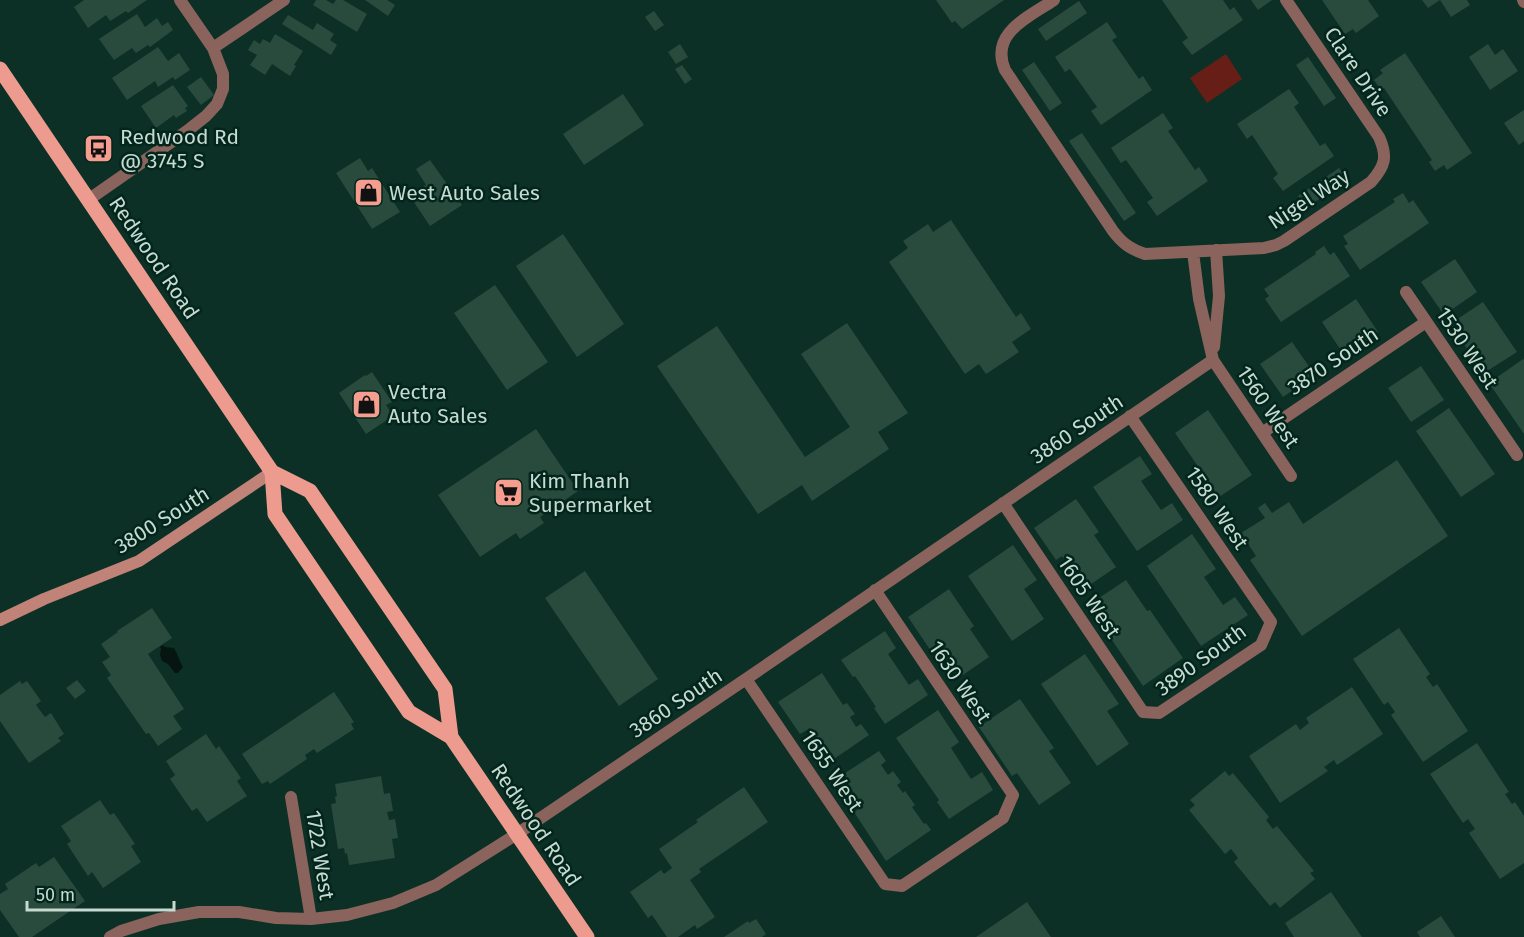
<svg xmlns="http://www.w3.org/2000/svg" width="1524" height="937" viewBox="0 0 1524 937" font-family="'Fira Sans',sans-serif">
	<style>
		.green { fill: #671e17 }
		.water { fill: #061510 }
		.building { fill: #284b3e }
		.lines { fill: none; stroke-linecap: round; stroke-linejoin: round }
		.street { stroke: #8a635c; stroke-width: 12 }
		.secondary { stroke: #c18278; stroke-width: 12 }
		.primary { stroke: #ec9b8e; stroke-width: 15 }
		.labels { text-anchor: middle; stroke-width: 5; stroke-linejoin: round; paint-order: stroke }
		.street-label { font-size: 21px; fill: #c7dad2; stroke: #02261b }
		.poi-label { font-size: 21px; fill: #c7dad2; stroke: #02261b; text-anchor: start }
	</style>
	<rect width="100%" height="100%" fill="#0c3025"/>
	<path class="green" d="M1226,54l16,25 -35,24 -17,-25z"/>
	<path class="water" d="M163,645l2,2 9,1c4,6 5,13 9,19l-5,6h-3l-7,-9 -6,-3 -2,-6 1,-6 -1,-2z"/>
	<path class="building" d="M84,0h63l-19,13 -2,-2 -16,10 -4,-6 -18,13 -14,-21z
		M316,0h10l7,4 3,-4h7l24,14 -10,18 -44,-27z
		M365,0h22l8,5 -7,11z
		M936,0h68l-42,29 -7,-8 -3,2z
		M1162,0h61l7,10 4,-3 9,13 -51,35 -10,-13 6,-4z
		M1251,0h21l-14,10z
		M1322,0h46l11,16 -23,17 -3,-4 -8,5z
		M1422,0h45l3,5 -19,12 -11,-17 -12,8z
		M1079,1l8,12 -41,28 -8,-12z
		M654,11l10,14 -9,6 -10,-14z
		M137,14l8,13 12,-9 5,8 6,-4 5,8 -23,17 -2,-2 -12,8 -4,-5 -18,12 -15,-21z
		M288,15l25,15 4,-7 17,11 -4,6 7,5 -6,10 -49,-31z
		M1107,22l10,15 -5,3 27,39 4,-3 9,14 -51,35 -10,-14 6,-4 -27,-38 -5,3 -10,-15z
		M275,34l28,17 -9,14 2,1 -6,10 -18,-12 -7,11 -15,-10 7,-10 -9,-5 6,-10 6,4 3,-5 7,4z
		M680,44l8,13 -12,7 -8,-12z
		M1488,44l7,11 8,-6 15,22 -28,19 -21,-33z
		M158,47l10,14 11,-8 11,17 -15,10 -2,-3 -15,10 -3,-6 -28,19 -15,-22z
		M1405,53l67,100 -25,17 -3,-5 -9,6 -6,-9 3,-2 -48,-72 -3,2 -7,-10 9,-7 -3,-3z
		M1308,57l28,41 -12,8 -28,-41z
		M1034,62l28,41 -12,8 -28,-41z
		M682,65l10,14 -7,5 -10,-15z
		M201,77l13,18 -13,10 -14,-18z
		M173,85l15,21 -3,2 2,3 -11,7 -2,-3 -18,13 -15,-22z
		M1289,89l10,14 -5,4 26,39 5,-3 9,13 -51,35 -10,-13 5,-4 -26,-39 -5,4 -10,-15z
		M623,94l21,31 -60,40 -21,-31z
		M1524,110v31l-5,4 -15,-22z
		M1163,113l10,15 -5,3 27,39 4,-3 9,14 -51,35 -10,-14 6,-4 -27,-38 -5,3 -10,-15z
		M1082,133l54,80 -12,8 -55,-80z
		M360,158l8,13 4,-3 28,44 -28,17 -36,-56z
		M430,160l32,45 -32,21 -21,-31 17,-10 -10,-16z
		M1339,168l8,12 -41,28 -8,-12z
		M1403,193l6,10 4,-3 16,23 -69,47 -16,-24 4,-2 -5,-8 52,-34 -2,-3z
		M951,220l65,97 5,-4 10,16 -19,13 7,10 -33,22 -7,-10 -14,10 -76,-112 19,-14 -5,-7 25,-17 5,8z
		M563,234l61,90 -47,33 -61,-91z
		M1324,246l6,9 4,-3 16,24 -69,46 -16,-23 4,-3 -5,-7 52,-35 -1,-2z
		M1455,259l22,33 -33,23 -23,-33z
		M495,285l53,77 -41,28 -53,-77z
		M1356,299l22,33 -34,23 -22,-33z
		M1483,302l34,50 -33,21 -34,-49z
		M847,323l61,90 -30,19 11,17 -77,52 -10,-16 -44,29 -101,-148 60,-40 88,131 45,-30 -49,-73z
		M1292,342l23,33 -32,22 -23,-33z
		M1523,359l1,1v74l-35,-51z
		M1421,366l23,34 -33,22 -23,-34z
		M372,372l20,30 -6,3 7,11 -27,18 -27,-41 26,-18 1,1z
		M1449,408l46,66 -34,23 -45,-66z
		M1208,410l44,65 -33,22 -44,-64z
		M536,429l42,62 -38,26 4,6 -24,16 -4,-6 -36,24 -42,-62z
		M1140,456l12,18 -11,7 20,29 11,-7 11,17 -46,31 -44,-64z
		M1397,460l51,76 -146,100 -52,-76 6,-4 -15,-23 24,-15 -7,-10 7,-5 7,10 17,-11 14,22z
		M1076,499l23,33 -5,3 22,32 -32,22 -22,-33 -6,4 -22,-32z
		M1192,534l24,35 -12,8 19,28 12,-8 13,18 -47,31 -54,-80z
		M1013,545l24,35 -13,9 20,30 -32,22 -44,-65z
		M585,571l73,108 -39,27 -74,-108z
		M1126,580l21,31 3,-1 33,48 -40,28 -33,-49 5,-3 -22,-32z
		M949,589l25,37 -4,3 19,28 -32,22 -19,-28 -5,3 -25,-37z
		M152,608l20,30 -24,16 36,55 -11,7 9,13 -24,17 -9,-13 -3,1 -39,-56 4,-3 -9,-13 8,-5 -9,-13 17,-12 -1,-1z
		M1399,628l31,46 -4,3 7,10 4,-3 31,47 -45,31 -32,-47 4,-3 -7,-10 -4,3 -31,-46z
		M885,631l11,17 -8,6 21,31 9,-6 10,16 -43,29 -11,-16 2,-1 -21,-31 -2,1 -12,-17z
		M1085,654l34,50 -12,7 22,33 -32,22 -56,-82z
		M822,673l21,32 4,-2 8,11 -5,3 6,10 5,-3 8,11 -38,26 -22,-32 -9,5 -22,-32z
		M77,680l9,11 -11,8 -9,-11z
		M20,681l2,3 5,-3 14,20 -5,4 9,12 6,-4 13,21 -6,4 3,3 -32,22 -29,-42v-26z
		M1352,687l31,47 -46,31 -3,-5 -10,7 4,4 -48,32 -31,-47 47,-32 4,6 9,-7 -3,-5z
		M334,692l20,30 -3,2 3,5 -37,24 -3,-4 -9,6 2,4 -37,25 -2,-3 -6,3 -20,-30z
		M1020,699l34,49 -5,3 22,32 -32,22 -22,-32 -5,3 -33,-49z
		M938,710l21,32 -8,6 20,31 11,-7 11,18 -44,29 -12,-17 2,-2 -43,-62z
		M206,734l10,15 3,-3 22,32 -4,3 10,15 -40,26 -10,-14 -5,3 -22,-32 5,-4 -9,-14z
		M1477,743l32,49 -4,2 7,10 3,-2 9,14v47l-24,16 -31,-46 6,-4 -7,-10 -5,4 -33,-49z
		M879,751l7,10 -5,4 7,10 5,-4 8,11 -4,3 6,8 2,-2 10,14 -3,2 12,17 2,-1 5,7 -45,31 -32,-49 9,-6 -21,-31z
		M1225,771l4,5 4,-3 36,44 -3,3 7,9 4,-3 37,45 -4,2 5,6 -35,29 -5,-6 -5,4 -36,-44 4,-4 -7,-9 -6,5 -36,-44 6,-5 -5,-5z
		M381,776l3,18 6,-1 3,18 -6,1 2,8 6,-1 3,19 -6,1 3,19 -46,7 -2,-12 -2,1 -1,-6 -6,1 -7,-45 5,-1 -1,-6 2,-1 -2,-12z
		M744,787l24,35 -69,47 2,3 -11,8 25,37 -18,12 -2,-4 -17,12h-11l-15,-22 -4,3 -18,-26 31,-22 3,4 8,-6 -13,-19 39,-27 -2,-2z
		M100,800l10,15 4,-2 21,31 -4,2 10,16 -38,26 -11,-16 -4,4 -21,-32 4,-3 -10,-15z
		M54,857l31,44 -53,36h-13l-19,-27v-16l8,-5 -3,-5 31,-21 3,4z
		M1331,892l31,45h-68l-9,-14z
		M1027,902l24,35h-75z
		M1441,916l14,21h-35l-3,-5z
		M756,919l10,15 -4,3h-38l24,-16 1,2z"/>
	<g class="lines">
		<path class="street" d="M1054,0c-25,17 -65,33 -49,70l108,161c9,12 17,18 32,23l119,-6 12,-3 8,-4 87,-59c14,-16 17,-25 8,-45l-93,-137
			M1523,0l1,2
			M213,48l71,-48
			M88,200l99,-69 19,-15 11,-12 6,-15v-15l-10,-26 -33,-48
			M1193,252l6,47 14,61 78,116
			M1406,292l111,163
			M1214,347l5,-51 -3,-46
			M1262,433l164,-111
			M1003,503l140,209 16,1 102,-68 10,-23 -141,-206
			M746,679l139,205 17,2 101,-68 10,-23 -138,-205
			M291,797l20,122
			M110,937l11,-6 38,-12 40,-7h40l37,6 35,1 36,-4 46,-12 43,-18 81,-51 229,-155 467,-319"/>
		<path class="secondary" d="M0,620l44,-21 95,-38 133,-89"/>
		<path class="primary" d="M0,69l272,403 38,19 135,198 6,48
			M272,472l3,42 134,198 42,25 136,200"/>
	</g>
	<defs>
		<symbol id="bus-square" viewBox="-11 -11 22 22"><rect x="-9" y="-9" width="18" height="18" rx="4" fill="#f59d8f" stroke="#02261b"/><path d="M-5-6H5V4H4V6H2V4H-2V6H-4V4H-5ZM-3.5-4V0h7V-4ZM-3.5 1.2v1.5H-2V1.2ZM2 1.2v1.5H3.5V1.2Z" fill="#111"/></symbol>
		<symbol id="shop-square" viewBox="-11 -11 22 22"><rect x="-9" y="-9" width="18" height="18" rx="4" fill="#f59d8f" stroke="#02261b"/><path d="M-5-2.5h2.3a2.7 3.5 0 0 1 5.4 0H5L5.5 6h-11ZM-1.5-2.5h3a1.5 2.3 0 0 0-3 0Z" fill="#111"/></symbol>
		<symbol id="supermarket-square" viewBox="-11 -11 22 22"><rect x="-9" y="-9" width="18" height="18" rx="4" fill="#f59d8f" stroke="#02261b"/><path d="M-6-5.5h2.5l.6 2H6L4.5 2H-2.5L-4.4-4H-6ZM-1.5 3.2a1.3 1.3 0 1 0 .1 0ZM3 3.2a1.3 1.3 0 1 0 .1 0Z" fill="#111"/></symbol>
	</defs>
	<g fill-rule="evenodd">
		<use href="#bus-square" x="82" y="132" width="33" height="33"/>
		<use href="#shop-square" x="352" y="176" width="33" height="33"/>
		<use href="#shop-square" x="350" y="388" width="33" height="33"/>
		<use href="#supermarket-square" x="492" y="476" width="33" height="33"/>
	</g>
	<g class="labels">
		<g class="street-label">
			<text transform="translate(1358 72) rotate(56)" y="7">Clare Drive</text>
			<text transform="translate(1309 199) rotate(-33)" y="7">Nigel Way</text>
			<text transform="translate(154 258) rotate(56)" y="7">Redwood Road</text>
			<text transform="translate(1467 348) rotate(56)" y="7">1530 West</text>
			<text transform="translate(1333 361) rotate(-34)" y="7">3870 South</text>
			<text transform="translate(1268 407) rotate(56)" y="7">1560 West</text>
			<text transform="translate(1077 429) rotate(-34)" y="7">3860 South</text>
			<text transform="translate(1217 508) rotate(56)" y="7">1580 West</text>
			<text transform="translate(162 520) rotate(-32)" y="7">3800 South</text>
			<text transform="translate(1089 597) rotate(56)" y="7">1605 West</text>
			<text transform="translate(1201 660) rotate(-36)" y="7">3890 South</text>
			<text transform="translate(960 682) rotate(56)" y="7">1630 West</text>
			<text transform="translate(676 703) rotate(-34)" y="7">3860 South</text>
			<text transform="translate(832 771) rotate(56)" y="7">1655 West</text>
			<text transform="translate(536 825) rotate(56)" y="7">Redwood Road</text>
			<text transform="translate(320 855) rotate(81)" y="7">1722 West</text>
		</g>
		<g class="poi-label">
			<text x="120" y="144">Redwood Rd<tspan x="120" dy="24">@ 3745 S</tspan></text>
			<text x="389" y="200">West Auto Sales</text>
			<text x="388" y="399">Vectra<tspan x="388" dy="24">Auto Sales</tspan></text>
			<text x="529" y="488">Kim Thanh<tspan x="529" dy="24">Supermarket</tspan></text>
		</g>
	</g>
	<path d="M27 901v9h147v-9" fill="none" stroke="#c7dad2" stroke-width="3"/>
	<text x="36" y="901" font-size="18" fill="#c7dad2" stroke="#02261b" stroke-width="4.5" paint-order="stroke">50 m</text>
</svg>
